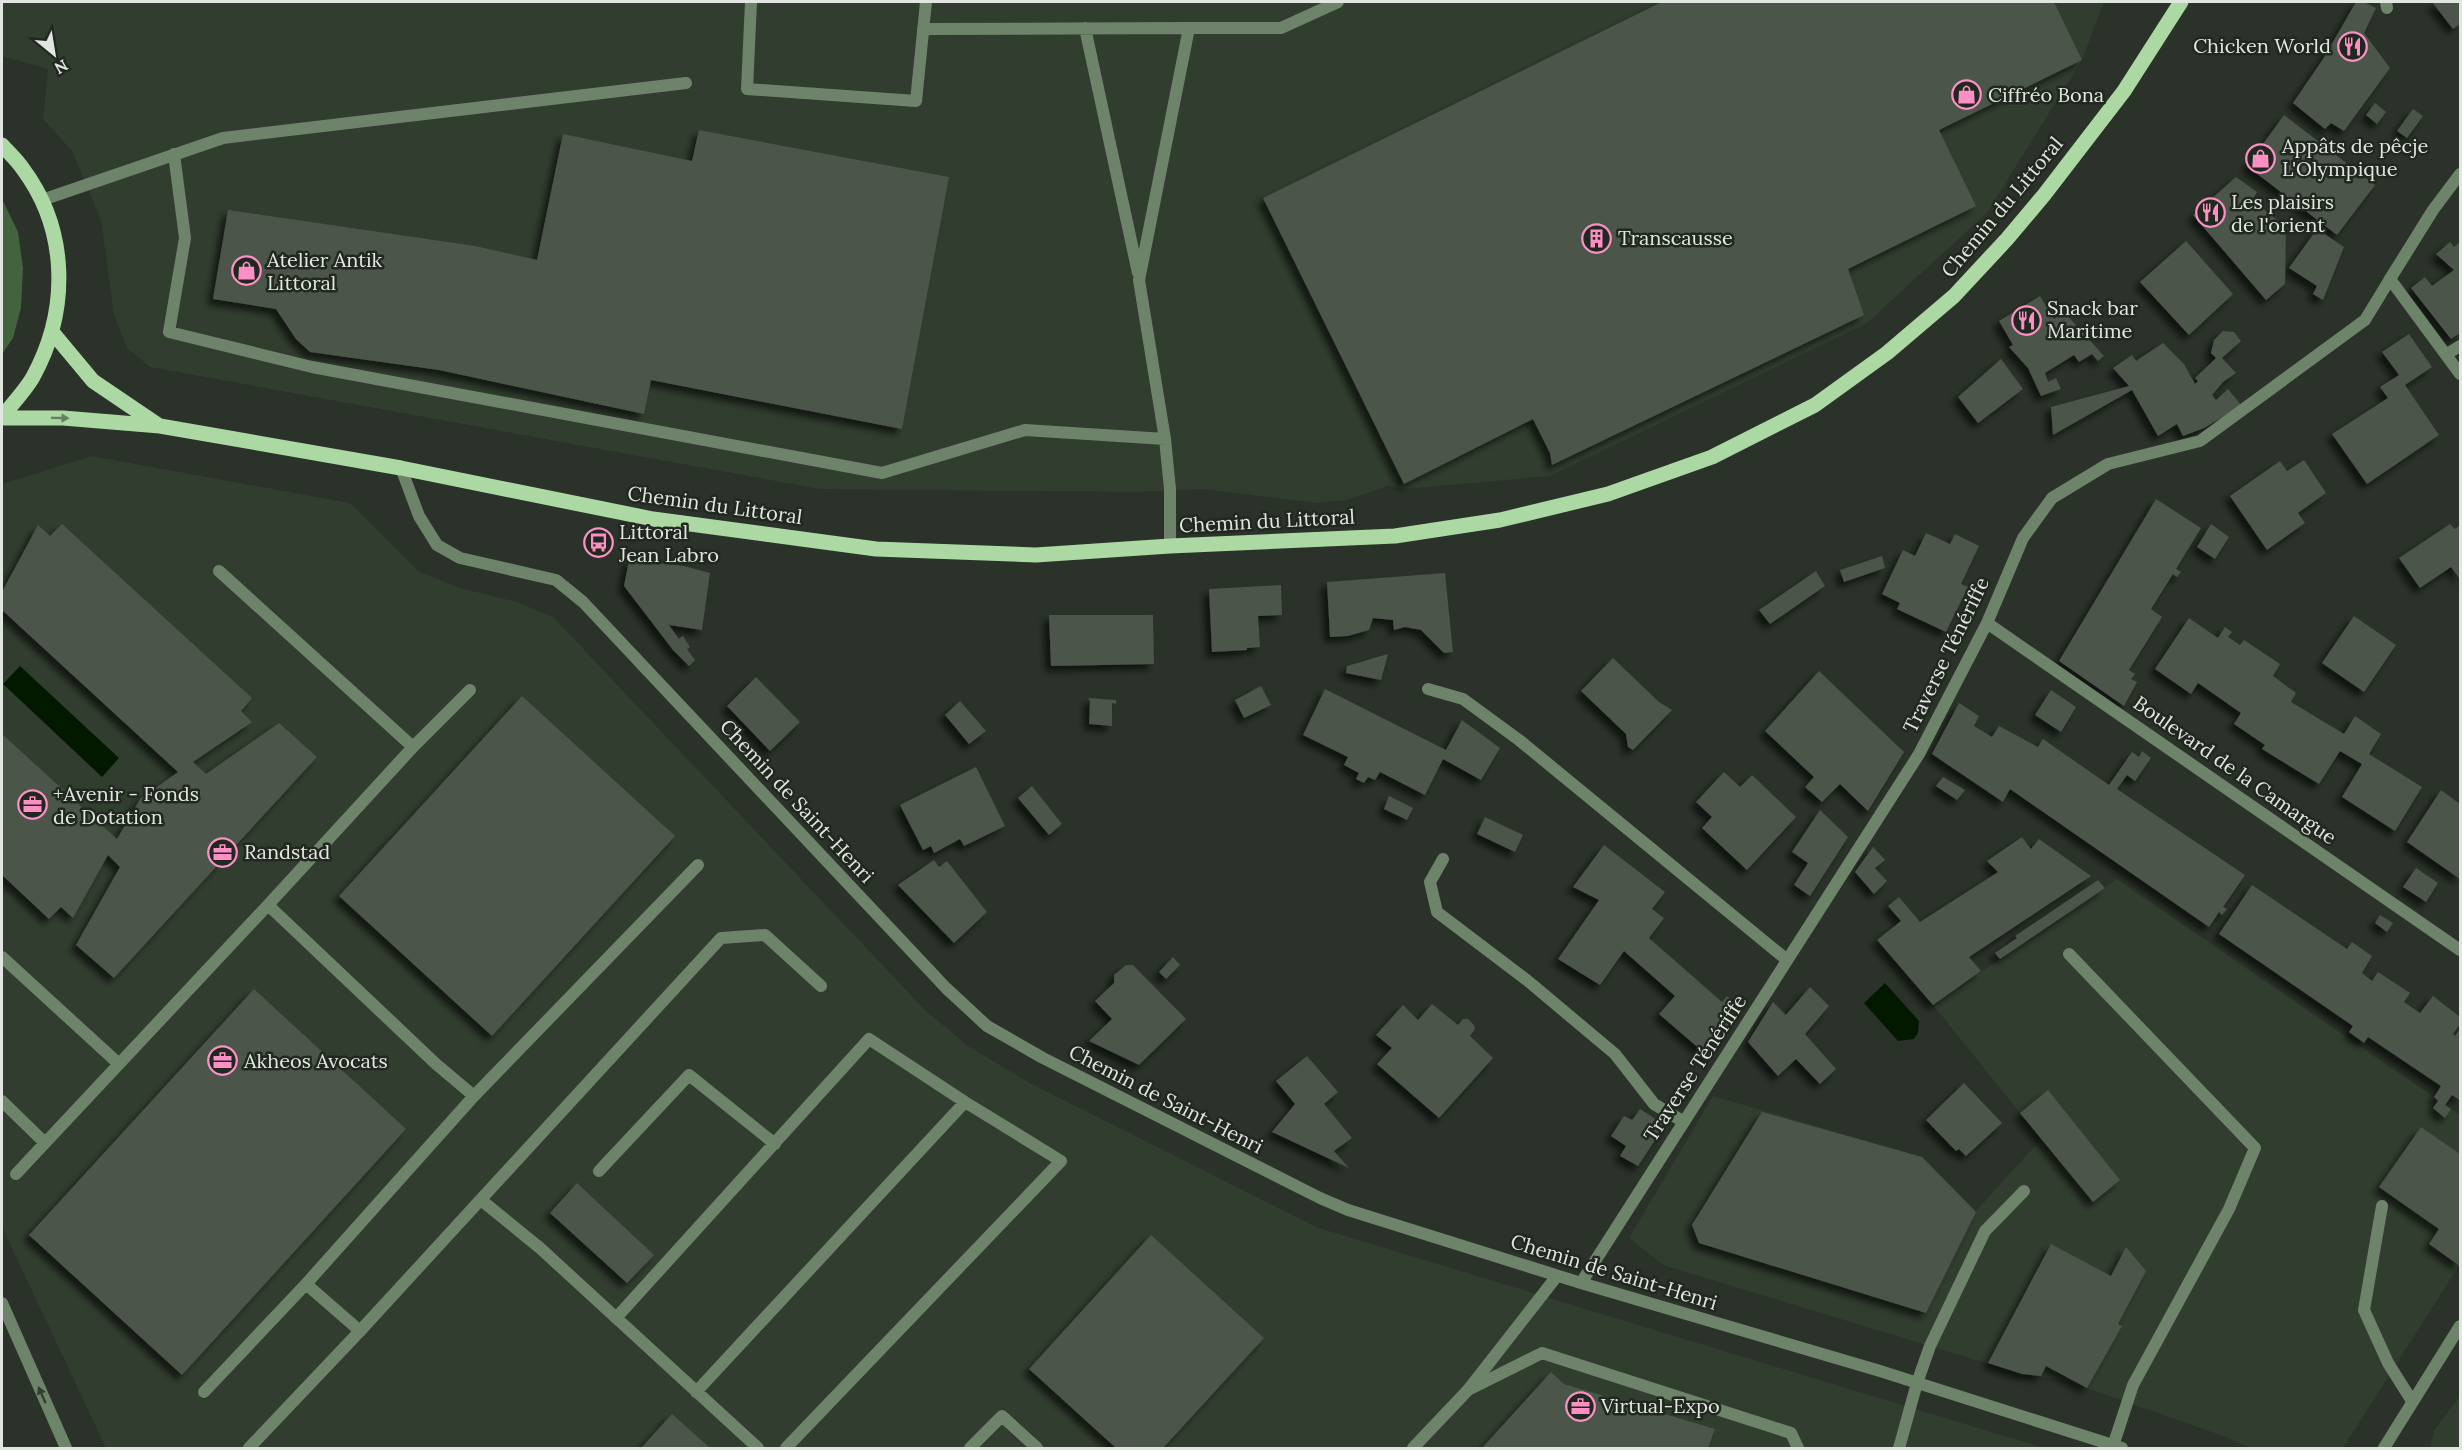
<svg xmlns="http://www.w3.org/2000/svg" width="2462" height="1450" viewBox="0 0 2462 1450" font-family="Lora,serif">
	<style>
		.built { fill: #313d2f }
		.green { fill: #43623e }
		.water { fill: #021900 }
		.building { fill: #4c544a; filter: url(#shadow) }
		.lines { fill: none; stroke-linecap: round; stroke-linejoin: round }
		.service { stroke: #6e846a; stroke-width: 12 }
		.pedestrian { stroke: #6e846a; stroke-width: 12 }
		.minor { stroke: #6e846a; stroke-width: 12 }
		.primary { stroke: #acd9a3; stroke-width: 15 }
		.oneway { fill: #668061 }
		.oneway2 { fill: #343f32 }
		.labels { text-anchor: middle; stroke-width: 5; stroke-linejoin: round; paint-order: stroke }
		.poi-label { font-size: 20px; fill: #e1e6e0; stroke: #21281f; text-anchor: start }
		.street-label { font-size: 20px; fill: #e1e6e0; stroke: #21281f }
	</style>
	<defs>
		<filter id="shadow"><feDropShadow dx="-5.5" dy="5.5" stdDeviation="3" flood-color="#0009"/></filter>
	</defs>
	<rect width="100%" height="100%" fill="#2a3229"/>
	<path class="built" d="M2,2h2102l-22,58 -95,153 -120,110 -317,153 -145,13 -17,-3 -41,14 -29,3 -116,-14 -66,3 -316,-3 -670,-122 -23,-19 -13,-33 -13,-95 -29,-69 -29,-32 5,-50 -46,-13z
		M92,456l258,47 68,68 42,17 57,14 36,15 372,393 43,36 62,37 289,145 725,220h-1938l-104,-221v-743z
		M2117,879l343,236v149l-117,184h-93l-27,-12 -159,-56 -42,-6 -359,-109 -34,-27 84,-142 209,61 54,54 65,-72 -108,-134z
		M2460,1395v53h-30l4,-17z"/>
	<path class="green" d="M2,199l16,33 5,36 -2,40 -8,30 -11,16z"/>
	<path class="water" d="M20,666l99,92 -17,19 -99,-93z
		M1885,983l34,38 -1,12 -4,6 -16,2 -34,-38z"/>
	<path class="building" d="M1662,2h392l28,58 -143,70 37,76 -128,63 16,46 -312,150 -2,-12 -17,-34 -129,65 -141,-286z
		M2356,2h8l12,6 -12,25 26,35 -46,63 -13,-8 -6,6 -32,-26 30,-44z
		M2432,2h28v22l-7,5z
		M2375,103l11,9 -9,12 -11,-9z
		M2413,109l10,7 -16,22 -10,-7z
		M2284,115l91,70 -38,50 -90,-69z
		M699,130l250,47 -47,252 -251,-49 -7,34 -205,-44 -129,-18 -14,-13 -20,-30 -63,-10 15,-89 247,36 62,14 26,-126 129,27z
		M2236,177l21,15 -5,8 34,27 -1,57 -19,16 -73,-85z
		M2317,229l27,18 -21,53 -10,-6 4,-8 -28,-18z
		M2186,241l47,53 -44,41 -49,-53z
		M2450,242l4,5 6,-5v91l-9,6 -40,-51 14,-11 7,9 22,-16 -18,-16z
		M2040,296l14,23 11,-6 39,43 -6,5 -6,-7 -13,8 -5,-7 -29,18 3,9 8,-4 5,11 -20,7 -13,-28 -19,-21 4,-2 -14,-24z
		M2223,331l11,1 7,9 -19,17 14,15 -13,9 -11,13 4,5 12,-11 13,16 -13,9 -24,14 -21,8 -6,-12 -19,12 -26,-46 -79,45 -2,-28 78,-21 -16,-18 19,-13 4,6 27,-18 21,21 11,20 3,-3 -3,-3 21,-20 -5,-5 3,-13z
		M2409,334l23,33 -27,18 34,50 -72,49 -35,-50 56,-36 -8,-11 19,-12 -17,-23z
		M2001,359l22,30 -45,34 -20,-26z
		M2304,460l22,33 -28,20 7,10 -38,27 -37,-54 50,-35 7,10z
		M2156,499l45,29 -25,41 5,3 -4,5 -4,-3 -22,35 11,8 -33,53 6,4 -4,5 6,3 -13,24 -65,-45z
		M62,524l190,174 -11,13 11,11 -59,40 13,12 73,-51 38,34 -203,221 -38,-33 44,-78 -12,-12 -35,63 -12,-11 -12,12 -47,-44v-141l115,105 23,-40 38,-27 -176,-162v-18l36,-67 12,11z
		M2211,524l18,13 -14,22 -18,-12z
		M2450,524l5,5 5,-4v54l-9,-12 -31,21 -21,-30z
		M1926,533l24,11 5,-10 24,12 -18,38 7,3 -22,45 -49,-23 3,-6 -18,-9 21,-44 12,6z
		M1882,556l3,12 -41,14 -4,-12z
		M629,560l55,6 26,7 -8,57 -33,-5 10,14 4,-3 7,11 -3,2 8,11 -6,6 -16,-16 -49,-64z
		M1816,571l9,15 -55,38 -11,-14z
		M1445,573l8,79 -9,1 -23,-23 -16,-3 -11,3 -1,-10 -20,-2 -4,12 -21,6 -18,1 -3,-55z
		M1281,585l1,30 -24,1 2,31 -13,1v2l-35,2 -3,-63z
		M1049,615h104l1,49 -103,2z
		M2354,616l42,29 -32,47 -42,-29z
		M2189,618l29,20 7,-11 7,5 -4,5 12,8 4,-5 36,24 -7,12 23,17 -5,9 53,32 11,-18 26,18 -12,20 53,33 -27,44 -53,-34 20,-33 -22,-13 -21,33 -57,-35 3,-4 -31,-21 7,-11 -43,-30 -7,11 -36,-25z
		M1388,654l-7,26 -35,-7 1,-7z
		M1613,658l46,44 13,8 -39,40 -5,-3 -2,-13 -45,-43z
		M1819,671l85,81 -36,59 -28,-27 -18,18 -17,-15 9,-10 -49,-46z
		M756,677l44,45 -30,29 -43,-45z
		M1261,686l10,19 -27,13 -9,-18z
		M1325,689l121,61 16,-30 38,28 -19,32 -38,-21 -18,36 -45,-23 -5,8 -7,-3 -4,6 -8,-4 3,-6 -15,-8 4,-8 -45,-22z
		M2051,690l25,17 -15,25 -26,-17z
		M522,696l153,140 -183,200 -153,-140z
		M1088,698l28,2v4l-4,-1v23l-23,-2 1,-23z
		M960,701l26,30 -17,13 -24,-29z
		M1959,703l20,13 -5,10 18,11 7,-11 39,21 5,-8 66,46 23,-33 7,5 3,-6 9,7 -16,23 -8,-6 -10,14 128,86 -22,32 4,2 -5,6 -3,-3 -10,15 -199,-138 -7,13 -71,-48z
		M976,767l29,59 -41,20 -4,-7 -26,14 -3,-7 -8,4 -23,-45z
		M1724,772l16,15 12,-12 44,42 -49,53 -45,-42 10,-11 -16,-15z
		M1943,777l22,13 -8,10 -21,-14z
		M1032,786l30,38 -13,11 -31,-37z
		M2441,790l19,14v75l-53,-37z
		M1389,796l24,12 -6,12 -23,-11z
		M1820,810l28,27 -38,59 -16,-11 14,-22 -16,-11z
		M1485,817l38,18 -8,17 -38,-18z
		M2022,837l9,12 8,-10 52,37 -122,81 12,14 -48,34 -56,-65 24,-19 -13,-15 11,-9 21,25 78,-50 -11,-11z
		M1604,845l61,47 -13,17 12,9 -15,20 73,64 5,-6 7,6 -5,6 6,6 -26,43 -50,-43 16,-18 -51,-45 -24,34 -42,-26 41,-59 -26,-13z
		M1873,847l12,13 -10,8 12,13 -13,13 -19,-22z
		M934,860l5,7 8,-6 40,51 -33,31 -56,-58z
		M2416,868l22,15 -12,19 -23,-15z
		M2098,880l7,8 -105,71 -5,-6 22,-15 -2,-2z
		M2252,885l95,64 5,-7 20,14 -10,17 10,8 6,-9 32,21 -6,9 16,11 13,-17 27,21v7l-7,10 2,2 5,-7v71l-8,-5 -7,10 6,4 -6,9 -12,-10 5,-7 -4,-4 7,-11 -73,-49 -4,6 -15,-11 4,-6 -134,-92z
		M2380,915l13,8 -6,9 -12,-9z
		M1173,957l7,8 -14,14 -7,-7z
		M1126,965h7l53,54 -47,46 -50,-24 23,-22 -17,-18 19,-18v-8z
		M1810,987l19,19 -24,28 31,35 -16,15 -24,-25 -18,17 -30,-34 25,-40 13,13z
		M254,989l152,140 -224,246 -153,-140z
		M1432,1004l26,21 5,-6h5l6,6 1,4 -5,7 23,22 -54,60 -62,-54 15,-16 -16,-13 27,-30 15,15z
		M1307,1056l31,36 -14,12 28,34 -18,13 15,17 -77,-36 23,-28 -19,-23z
		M1964,1083l38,40 -36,33 -7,-7 -3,2 -30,-31z
		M2048,1090l72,90 -27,22 -73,-89z
		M1640,1109l25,16 -27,41 -18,-10 6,-10 -15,-10 13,-20 8,4z
		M1762,1112l160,45 54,55 -50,101 -227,-70 -7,-18z
		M2421,1127l39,27v112l-31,-22 10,-15 -60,-42z
		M577,1183l77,72 -27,28 -77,-70z
		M1151,1235l113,103 -101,110h-47l-87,-79z
		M2051,1244l60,32 15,-29 20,24 -28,53 4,2 -35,62 -41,-22 -5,10 -19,-2 -34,-11z
		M1551,1372l13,12 151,45 -7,19h-226z
		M672,1414l38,34h-69z"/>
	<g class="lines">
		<path class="service" d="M751,2l-4,87 169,12 10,-99
			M2386,2l1,6
			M1085,28l53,245
			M923,29l266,-1
			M174,154l11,84 -16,94 143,35 570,106 143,-43 140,9
			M42,200l181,-62 463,-55
			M1170,546v-57l-5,-50 -26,-159 50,-252h92l57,-26
			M219,571l194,176 -145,158 168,159 38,32 -168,188 54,47
			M1428,689l35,10 56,41 268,220
			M413,747l57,-57
			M1443,859l-13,23 7,30 91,69 87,73 39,50 30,18
			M2069,954l186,194 -26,61 -96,176 -20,61
			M2,957l117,107
			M474,1096l224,-231
			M2,1101l43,42
			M599,1171l90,-96 86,69
			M16,1174l252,-269
			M481,1200l59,48 218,200
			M2382,1206l-18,104 24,53 24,38
			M616,1318l253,-279 96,63 96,59 -275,287
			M1468,1390l74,-37 249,80 7,15
			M204,1392l102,-108
			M696,1392l269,-290
			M970,1448l32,-32 35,32
			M1413,1448l55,-58 89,-114
			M1899,1448l18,-65 13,-37 55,-115 39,-40"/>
		<path class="pedestrian" d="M2390,279l43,-69 27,-36"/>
		<path class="minor" d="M2447,354l13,-8
			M401,468l18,48 18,29 23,13 96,22 27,22 363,386 41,38 56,32 277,140 28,12 233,73 299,88 242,77
			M1987,623l473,327
			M1581,1283l338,-529 68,-131 36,-85 29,-40 56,-34 92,-23 165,-121 25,-41 70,95
			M2,1303l64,145
			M249,1448l111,-117 361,-393 44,-3 56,51
			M2384,1448l76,-122"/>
		<path class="primary" d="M2,145c7,8 15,15 21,24 46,62 46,142 10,208 -8,14 -21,27 -31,40
			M53,333l40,48 65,44
			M2,418h61l97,8 241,42 252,51 223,30 160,6 134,-9 225,-10 105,-16 108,-26 104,-37 103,-52 72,-52 67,-57 53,-57 37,-44 80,-104 57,-89"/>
	</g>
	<defs><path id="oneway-solid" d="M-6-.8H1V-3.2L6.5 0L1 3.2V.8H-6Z" transform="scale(1.5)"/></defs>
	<use class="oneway" href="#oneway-solid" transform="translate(60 418) rotate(1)"/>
	<use class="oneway2" href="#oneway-solid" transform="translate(42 1395) rotate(-114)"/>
	<defs>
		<symbol id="restaurant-ring" viewBox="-11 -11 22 22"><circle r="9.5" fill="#21281f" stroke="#fc8fc3" stroke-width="1.5"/><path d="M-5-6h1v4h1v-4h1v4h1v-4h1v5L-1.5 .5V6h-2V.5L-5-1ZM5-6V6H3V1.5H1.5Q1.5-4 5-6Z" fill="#fc8fc3"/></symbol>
		<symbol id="shop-ring" viewBox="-11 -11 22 22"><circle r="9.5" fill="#21281f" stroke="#fc8fc3" stroke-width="1.5"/><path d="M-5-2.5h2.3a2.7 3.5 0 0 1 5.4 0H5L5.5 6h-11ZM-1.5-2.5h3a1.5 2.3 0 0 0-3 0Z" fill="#fc8fc3"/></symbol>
		<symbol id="building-ring" viewBox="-11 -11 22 22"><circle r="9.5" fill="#21281f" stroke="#fc8fc3" stroke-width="1.5"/><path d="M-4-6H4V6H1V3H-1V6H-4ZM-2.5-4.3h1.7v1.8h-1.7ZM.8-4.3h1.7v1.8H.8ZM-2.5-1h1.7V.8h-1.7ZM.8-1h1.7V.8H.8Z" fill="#fc8fc3"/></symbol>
		<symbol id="bus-ring" viewBox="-11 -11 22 22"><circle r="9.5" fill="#21281f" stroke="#fc8fc3" stroke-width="1.5"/><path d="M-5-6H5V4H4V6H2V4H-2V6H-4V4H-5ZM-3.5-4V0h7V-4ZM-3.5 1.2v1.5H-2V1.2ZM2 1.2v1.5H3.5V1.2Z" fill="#fc8fc3"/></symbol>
		<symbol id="office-ring" viewBox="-11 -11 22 22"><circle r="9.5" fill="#21281f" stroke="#fc8fc3" stroke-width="1.5"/><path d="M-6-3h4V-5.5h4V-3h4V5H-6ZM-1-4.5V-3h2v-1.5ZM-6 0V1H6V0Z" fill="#fc8fc3"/></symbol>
	</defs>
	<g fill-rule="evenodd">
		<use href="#restaurant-ring" x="2336" y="30" width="33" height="33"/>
		<use href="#shop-ring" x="1950" y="78" width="33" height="33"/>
		<use href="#shop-ring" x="2244" y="142" width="33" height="33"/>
		<use href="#restaurant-ring" x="2194" y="196" width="33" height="33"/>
		<use href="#building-ring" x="1580" y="222" width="33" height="33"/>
		<use href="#shop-ring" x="230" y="254" width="33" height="33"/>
		<use href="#restaurant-ring" x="2010" y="304" width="33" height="33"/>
		<use href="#bus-ring" x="582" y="526" width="33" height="33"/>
		<use href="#office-ring" x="16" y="788" width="33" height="33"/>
		<use href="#office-ring" x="206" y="836" width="33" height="33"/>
		<use href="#office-ring" x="206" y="1044" width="33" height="33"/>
		<use href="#office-ring" x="1564" y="1390" width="33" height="33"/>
	</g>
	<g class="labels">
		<g class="poi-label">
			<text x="2331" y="53" text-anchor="end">Chicken World</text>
			<text x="1988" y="102">Ciffréo Bona</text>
			<text x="2282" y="153">Appâts de pêcje<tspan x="2282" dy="23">L'Olympique</tspan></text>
			<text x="2231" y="209">Les plaisirs<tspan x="2231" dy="23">de l'orient</tspan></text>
			<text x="1618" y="245">Transcausse</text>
			<text x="267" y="267">Atelier Antik<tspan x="267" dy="23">Littoral</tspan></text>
			<text x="2047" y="315">Snack bar<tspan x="2047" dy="23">Maritime</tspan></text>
			<text x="619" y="539">Littoral<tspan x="619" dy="23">Jean Labro</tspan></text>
			<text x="53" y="801">+Avenir - Fonds<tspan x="53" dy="23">de Dotation</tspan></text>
			<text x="244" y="859">Randstad</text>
			<text x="244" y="1068">Akheos Avocats</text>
			<text x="1601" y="1413">Virtual-Expo</text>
		</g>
		<g class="street-label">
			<text transform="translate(2002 207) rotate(-50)" y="7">Chemin du Littoral</text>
			<text transform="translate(715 505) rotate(8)" y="7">Chemin du Littoral</text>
			<text transform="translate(1267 521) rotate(-3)" y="7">Chemin du Littoral</text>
			<text transform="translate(1946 655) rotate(-64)" y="7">Traverse Ténériffe</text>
			<text transform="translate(2235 770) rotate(35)" y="7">Boulevard de la Camargue</text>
			<text transform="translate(797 801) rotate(47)" y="7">Chemin de Saint-Henri</text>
			<text transform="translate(1695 1068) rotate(-57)" y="7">Traverse Ténériffe</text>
			<text transform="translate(1166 1099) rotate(27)" y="7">Chemin de Saint-Henri</text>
			<text transform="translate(1614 1272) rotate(17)" y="7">Chemin de Saint-Henri</text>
		</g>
	</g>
	<rect width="2462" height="1450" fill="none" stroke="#e1e6e0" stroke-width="6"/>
	<g transform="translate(54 54) rotate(150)" stroke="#21281f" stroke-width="4.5" paint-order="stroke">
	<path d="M0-4.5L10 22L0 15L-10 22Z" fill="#e1e6e0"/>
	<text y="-9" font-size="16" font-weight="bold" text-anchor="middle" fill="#e1e6e0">N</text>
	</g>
</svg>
